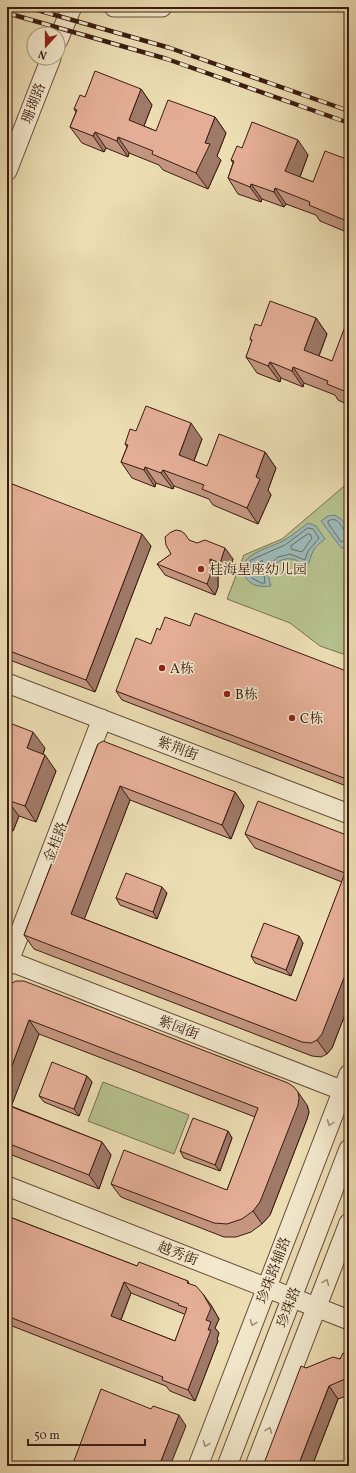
<svg xmlns="http://www.w3.org/2000/svg" width="356" height="1473" viewBox="0 0 356 1473" font-family="Vollkorn,'Noto Serif SC',serif">
	<style>
		.green { fill: #b6c28e; stroke: #786f50 }
		.water { fill: #9cbab7; stroke: #757b75 }
		.lines { fill: none; stroke-linecap: round; stroke-linejoin: round }
		.shore { stroke: #6c6b64; stroke-width: 1 }
		.minor-casing { stroke: #674c3a; stroke-width: 21 }
		.minor { stroke: #f3e9ce; stroke-width: 19 }
		.rail-casing { stroke: #3b1c11; stroke-width: 4.5 }
		.rail { stroke: #f3e9ce; stroke-width: 3; stroke-dasharray: 9; stroke-linecap: butt }
		.wall { fill: #c49681; stroke: #3b1c11; fill-rule: evenodd }
		.shaded-wall { fill: #a07a69; stroke: #3b1c11 }
		.building { fill: #e4ae96; stroke: #3b1c11; fill-rule: evenodd }
		.oneway { stroke: #a08d79 }
		.poi-dot { fill: #8f2418; stroke: #f3e9ce; stroke-width: 1.5 }
		.labels { text-anchor: middle; stroke-width: 3; stroke-linejoin: round; paint-order: stroke }
		.street-label { font-size: 14px; fill: #3b1c11; stroke: #f3e9ce }
		.poi-label { font-size: 14px; fill: #3b1c11; stroke: #f3e9ce; text-anchor: start }
	</style>
	<rect width="100%" height="100%" fill="#ecddb3"/>
	<filter id="stains"><feTurbulence type="fractalNoise" baseFrequency=".005" numOctaves="4"/><feColorMatrix values="0 0 0 0 .2 0 0 0 0 .09 0 0 0 0 .02 0 0 0 .5 -.17"/></filter>
	<radialGradient id="worn" r=".72"><stop offset=".6" stop-color="#630" stop-opacity="0"/><stop offset="1" stop-color="#630" stop-opacity=".3"/></radialGradient>
	<path class="green" d="M349,482v169l-6,3 -23,-8 -30,-23 -63,-24 17,-44 38,-16z
		M103,1082l86,33 -15,39 -86,-33z"/>
	<path class="water" d="M334,515c13,5 18,19 12,32l-4,1 -3,-3 -18,-24 7,-5z
		M308,523l8,3 9,13c-10,8 -13,11 -16,24l-4,3c-4,-3 -9,-7 -14,-7 -10,-2 -23,8 -22,18 0,3 1,6 2,9 -9,1 -19,1 -25,-8 -15,-22 24,-30 37,-37 9,-5 17,-12 25,-18z"/>
	<g class="lines">
		<path class="shore" d="M308,528l5,1 6,9 -11,13 -3,9 -15,-6 -12,3 -9,8 -5,10 1,8h-4l-9,-5 -4,-5v-7l3,-6 34,-15z
			M349,533l-4,-1c-4,-7 -8,-16 -17,-11v2l13,19 8,-3
			M308,534h2l2,4 -10,14 -11,-3v-3z
			M262,561l2,2 -5,11 -2,1 -4,-3c0,-7 3,-9 9,-11z"/>
		<defs>
			<path id="minor" d="M114,7h48
				M58,40l14,-33
				M7,171l44,-113
				M7,683l342,131
				M9,961l340,132
				M7,966l95,-247
				M7,1186l342,134
				M198,1466l151,-392
				M227,1466l122,-317
				M255,1466l94,-243"/>
		</defs>
		<use href="#minor" class="minor-casing"/>
		<use href="#minor" class="minor"/>
		<defs>
			<path id="rail" d="M27,7l143,41 179,63
				M7,13l160,46 182,64"/>
		</defs>
		<use href="#rail" class="rail-casing"/>
		<use href="#rail" class="rail"/>
	</g>
	<path class="wall" d="M141,89l11,16 -8,21 12,5 59,-14 11,16 -9,23 4,4 -13,29 -45,-19 -4,-5 -30,-12 -1,4 -22,-9 -2,4 -22,-9 -12,-16 6,-15 -2,-3 11,-12z
		M242,148l66,7 -8,22 13,5 36,-22v73l-29,-12 -4,-6 -30,-11 -2,3 -22,-8 -1,3 -23,-8 -10,-16 5,-15 -2,-3z
		M316,318l11,16 -8,22 13,5 17,-30v74l-11,-5 -3,-5 -31,-12 -1,4 -22,-9 -1,4 -23,-9 -11,-16 6,-15 -2,-3 11,-13z
		M136,431l66,8 -8,22 13,5 58,-14 11,16 -8,22 3,5 -13,29 -45,-19 -4,-6 -35,-13 -1,3 -17,-6 -1,4 -23,-9 -11,-16 6,-15 -2,-3z
		M7,482l144,64 -56,146 -88,-33z
		M190,541l43,18 -5,15 -10,-4v17l-3,8 -50,-20 -8,-11z
		M190,626l159,46v115l-227,-87 -6,-9 35,-47 9,-14z
		M7,722l38,26 -2,6 13,17 -20,51 -17,-6 -6,15 -6,-2z
		M98,744l137,48 9,14 -13,33 -101,-39 -46,119 212,82 46,-119 -87,-34 -10,-14 104,2v168l-17,44 -5,6 -6,3 -9,-1 -278,-107 -10,-14z
		M167,893l-10,26 -37,-14 -4,-7z
		M303,943l-12,33 -36,-13 -4,-7z
		M7,987l300,118 2,7 -2,7 -37,96 -8,9 -11,8 -15,5h-12l-103,-40 -10,-13 116,6 28,-73 -216,-83 -28,72 91,36 9,13 -12,34 -92,-36z
		M87,1076l5,6 -13,34 -35,-14 -5,-6z
		M228,1131l4,7 -12,33 -36,-13 -4,-7z
		M7,1216l130,50 51,15 1,3 22,21 8,14 -4,9 4,5 -2,6 1,2 -23,60 -25,-10 -4,-5 -159,-62zM131,1293l53,21 1,1 -10,26 -54,-21z
		M349,1355v40l-11,4 -26,67h-49l43,-98 34,-9z"/>
	<path class="shaded-wall" d="M141,89l11,16 -12,31 -11,-16z
		M215,117l11,16 -9,23 4,4 -13,29 -12,-16 9,-30z
		M95,132l11,16 -2,4 -11,-16z
		M118,137l11,16 -1,4 -11,-16z
		M298,140l10,15 -12,32 -11,-16z
		M251,184l11,15 -1,3 -11,-15z
		M275,188l11,16 -2,3 -10,-15z
		M316,318l11,16 -12,32 -11,-16z
		M270,362l11,16 -1,4 -12,-16z
		M293,367l11,16 -1,4 -11,-16z
		M191,423l11,16 -12,32 -11,-16z
		M265,452l11,16 -8,22 3,5 -13,29 -11,-16 9,-31z
		M145,467l11,16 -1,4 -11,-17z
		M163,470l11,16 -1,3 -12,-16z
		M142,534l9,12 -56,146 -9,-12z
		M225,548l8,11 -5,15 -8,-11z
		M210,559l8,11v17l-3,8 -8,-11z
		M33,732l12,16 -6,16 -12,-16z
		M45,755l11,16 -20,51 -11,-16z
		M120,786l10,14 -49,128 -10,-14z
		M235,792l9,14 -13,33 -9,-14z
		M7,800l12,16 -6,15 -6,-8z
		M162,887l5,6 -10,26 -4,-7z
		M299,936l4,7 -12,33 -5,-6z
		M349,965v39l-17,44 -5,6 -10,-14z
		M29,1020l10,14 -31,81 -1,-1v-35z
		M87,1076l5,6 -13,34 -5,-7z
		M298,1092l9,13 2,7 -2,7 -37,96 -8,9 -9,-13z
		M228,1131l4,7 -12,33 -5,-6z
		M102,1142l9,13 -12,34 -10,-14z
		M124,1282l7,11 -13,34 -7,-11z
		M203,1294l8,11 8,14 -4,9 4,5 -2,6 1,2 -23,60 -7,-11 20,-60 -2,-10z
		M329,1386l9,13 -26,67h-14z
		M179,1415l7,11 -16,40h-11z"/>
	<path class="building" d="M95,71l46,18 -12,31 27,11 12,-31 47,17 -10,26 5,1 -14,29 -44,-19 1,-3 -35,-14 -1,4 -22,-9 -2,4 -23,-9 7,-17 -3,-1 6,-14 5,2z
		M252,122l46,18 -13,31 28,11 12,-31 24,9v62l-40,-17 1,-3 -35,-14 -1,4 -23,-8 -1,3 -22,-9 6,-17 -3,-1 6,-14 5,2z
		M270,301l46,17 -12,32 28,11 12,-32 5,2v62l-22,-9 1,-3 -35,-14 -1,4 -22,-9 -2,4 -22,-9 6,-17 -2,-1 5,-15 6,2z
		M146,406l45,17 -12,32 28,11 12,-32 46,18 -9,25 4,2 -13,29 -45,-19 2,-4 -41,-15 -2,3 -16,-6 -1,3 -23,-8 7,-17 -3,-1 5,-15 6,2z
		M7,482l135,52 -56,146 -79,-30z
		M176,530l5,1 4,3 4,6 8,3 8,-3 20,8 -5,15 -10,-4v17l-3,8 -50,-20 14,-10 -5,-9 -1,-8 6,-5z
		M195,613l154,59v108l-233,-89 20,-53 15,6 6,-16 3,2 5,-13 25,9z
		M7,722l26,10 -6,16 18,7 -20,51 -18,-6v1z
		M103,741l132,51 -13,33 -102,-39 -49,128 225,87 49,-128 -100,-39 13,-33 91,35v129l-27,69 -5,6 -6,3 -9,-1 -278,-107 74,-191z
		M126,873l36,14 -9,25 -37,-14z
		M264,923l35,13 -13,34 -35,-14z
		M16,981h8l264,102 6,4 4,5 1,6 -1,7 -38,97 -7,9 -11,8 -15,5 -13,-1 -103,-39 13,-34 103,40 31,-82 -229,-88 -22,59v-92l1,-2z
		M52,1062l35,14 -13,33 -35,-13z
		M7,1105l95,37 -13,33 -82,-32z
		M193,1118l35,13 -13,34 -35,-14z
		M7,1216l130,50 2,-4 49,19 -1,2 9,3 7,8 8,14 -5,12 5,2 -3,8h3l-23,60 -26,-10 1,-3 -156,-61zM124,1282l55,22 -1,1 9,3 -12,33 -64,-25z
		M343,1353l6,2v26l-4,-2 -16,7 -31,80h-35l38,-100 5,2 27,-11 7,2z
		M101,1389l50,20 2,-3 26,9 -20,51h-87z"/>
	<defs><path id="oneway-chevron" d="M-2-3.5L2.5 0L-2 3.5" fill="none" stroke-width="1.6" stroke-linecap="round" stroke-linejoin="round"/></defs>
	<g class="oneway">
		<use href="#oneway-chevron" transform="translate(330 1123) rotate(111)"/>
		<use href="#oneway-chevron" transform="translate(326 1282) rotate(-69)"/>
		<use href="#oneway-chevron" transform="translate(253 1323) rotate(111)"/>
		<use href="#oneway-chevron" transform="translate(269 1430) rotate(-69)"/>
		<use href="#oneway-chevron" transform="translate(206 1444) rotate(111)"/>
	</g>
	<g class="poi-dot">
		<circle cx="201" cy="569" r="4"/>
		<circle cx="162" cy="668" r="4"/>
		<circle cx="227" cy="694" r="4"/>
		<circle cx="292" cy="718" r="4"/>
	</g>
	<g class="labels">
		<g class="street-label">
			<text transform="translate(33 103) rotate(-69)" y="5">珊瑚路</text>
			<text transform="translate(178 748) rotate(21)" y="5">紫荆街</text>
			<text transform="translate(55 842) rotate(-69)" y="5">金桂路</text>
			<text transform="translate(179 1027) rotate(21)" y="5">紫园街</text>
			<text transform="translate(178 1253) rotate(21)" y="5">越秀街</text>
			<text transform="translate(273 1270) rotate(-69)" y="5">珍珠路辅路</text>
			<text transform="translate(288 1307) rotate(-69)" y="5">珍珠路</text>
		</g>
		<g class="poi-label">
			<text x="209" y="574">桂海星座幼儿园</text>
			<text x="170" y="673">A栋</text>
			<text x="235" y="699">B栋</text>
			<text x="300" y="723">C栋</text>
		</g>
	</g>
	<rect width="356" height="1473" fill="none" stroke="#ecddb3" stroke-width="24"/>
	<rect x="8" y="8" width="340" height="1457" fill="none" stroke="#3b1c11" stroke-width="2"/>
	<rect x="12" y="12" width="332" height="1449" fill="none" stroke="#3b1c11"/>
	<g transform="translate(46 46) rotate(201)"><circle r="19" fill="#f3e9ce" stroke="#a99782"/>
	<path d="M0-3L7 15L0 10L-7 15Z" fill="#8f2418"/>
	<text y="-6" font-size="11" font-weight="bold" text-anchor="middle" fill="#3b1c11">N</text>
	</g>
	<path d="M28 1439v6h117v-6" fill="none" stroke="#3b1c11" stroke-width="2"/>
	<text x="34" y="1439" font-size="12" fill="#3b1c11" stroke="#f3e9ce" stroke-width="3" paint-order="stroke">50 m</text>
	<rect width="100%" height="100%" filter="url(#stains)"/>
	<rect width="100%" height="100%" fill="url(#worn)"/>
</svg>
